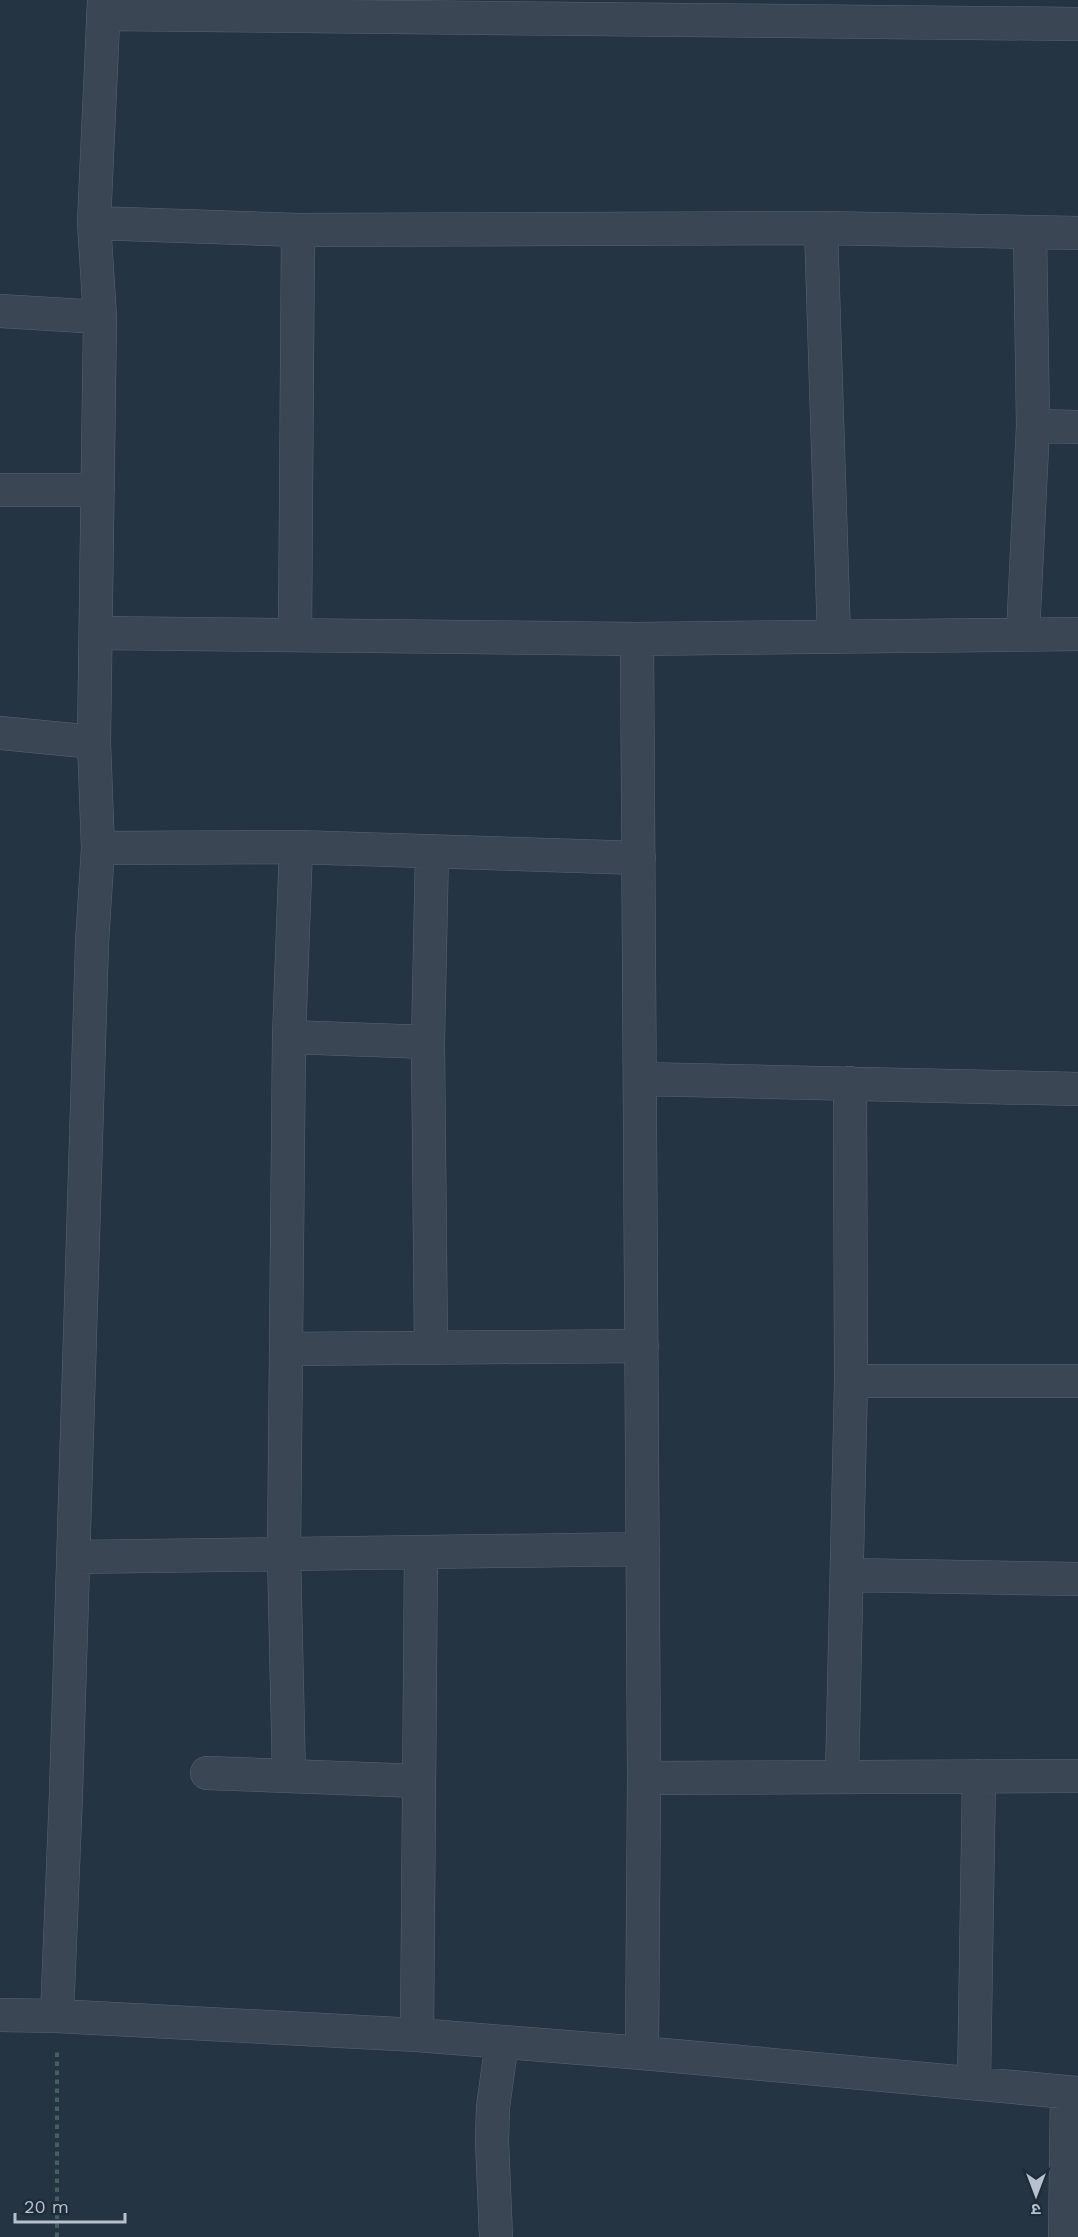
<svg xmlns="http://www.w3.org/2000/svg" width="1078" height="2237" viewBox="0 0 1078 2237" font-family="'Work Sans','Noto Sans Devanagari',sans-serif">
	<style>
		.lines { fill: none; stroke-linecap: round; stroke-linejoin: round }
		.minor-casing { stroke: #586470; stroke-width: 34 }
		.path { stroke: #466061; stroke-width: 4; stroke-dasharray: 4.5 4.5; stroke-linecap: butt }
		.minor { stroke: #3a4653; stroke-width: 33 }
	</style>
	<rect width="100%" height="100%" fill="#253443"/>
	<g class="lines">
		<defs>
			<path id="minor" d="M103,14l975,10
				M94,223l204,7 523,-2 257,5
				M821,228l13,409
				M0,311l100,6
				M1033,426l45,1
				M0,490h98
				M96,633l541,6 441,-5
				M1023,634l10,-208 -3,-194
				M295,635l3,-405
				M637,639l7,1139 -2,275
				M0,733l94,9
				M98,848l198,-1 343,11
				M289,1037l139,5
				M641,1079l437,10
				M431,1348l-3,-306 4,-191
				M286,1349l356,-3
				M851,1381h227
				M73,1557l570,-8
				M847,1575l231,4
				M207,1773l212,8
				M289,1776l-5,-221 5,-518 7,-190
				M842,1777l9,-396 -1,-298
				M644,1778l434,-2
				M0,2015l57,1 360,19 225,18 436,40
				M57,2016l9,-223 26,-850 6,-95 -4,-106 6,-425 -6,-94 10,-223
				M417,2035l4,-483
				M974,2083l5,-307
				M496,2237l-4,-96 1,-34 9,-65
				M1065,2237l2,-145"/>
		</defs>
		<use href="#minor" class="minor-casing"/>
		<path class="path" d="M57,2237v-185"/>
		<use href="#minor" class="minor"/>
	</g>
	<g transform="translate(1036 2195) rotate(180)" stroke="#1e2b38" stroke-width="4.5" paint-order="stroke">
	<path d="M0-4.5L10 22L0 15L-10 22Z" fill="#b7c1cd"/>
	<text y="-9" font-size="16" font-weight="bold" text-anchor="middle" fill="#b7c1cd">उ</text>
	</g>
	<path d="M15 2213v9h110v-9" fill="none" stroke="#b7c1cd" stroke-width="3"/>
	<text x="24" y="2213" font-size="18" fill="#b7c1cd" stroke="#1e2b38" stroke-width="4.5" paint-order="stroke">20 m</text>
</svg>
